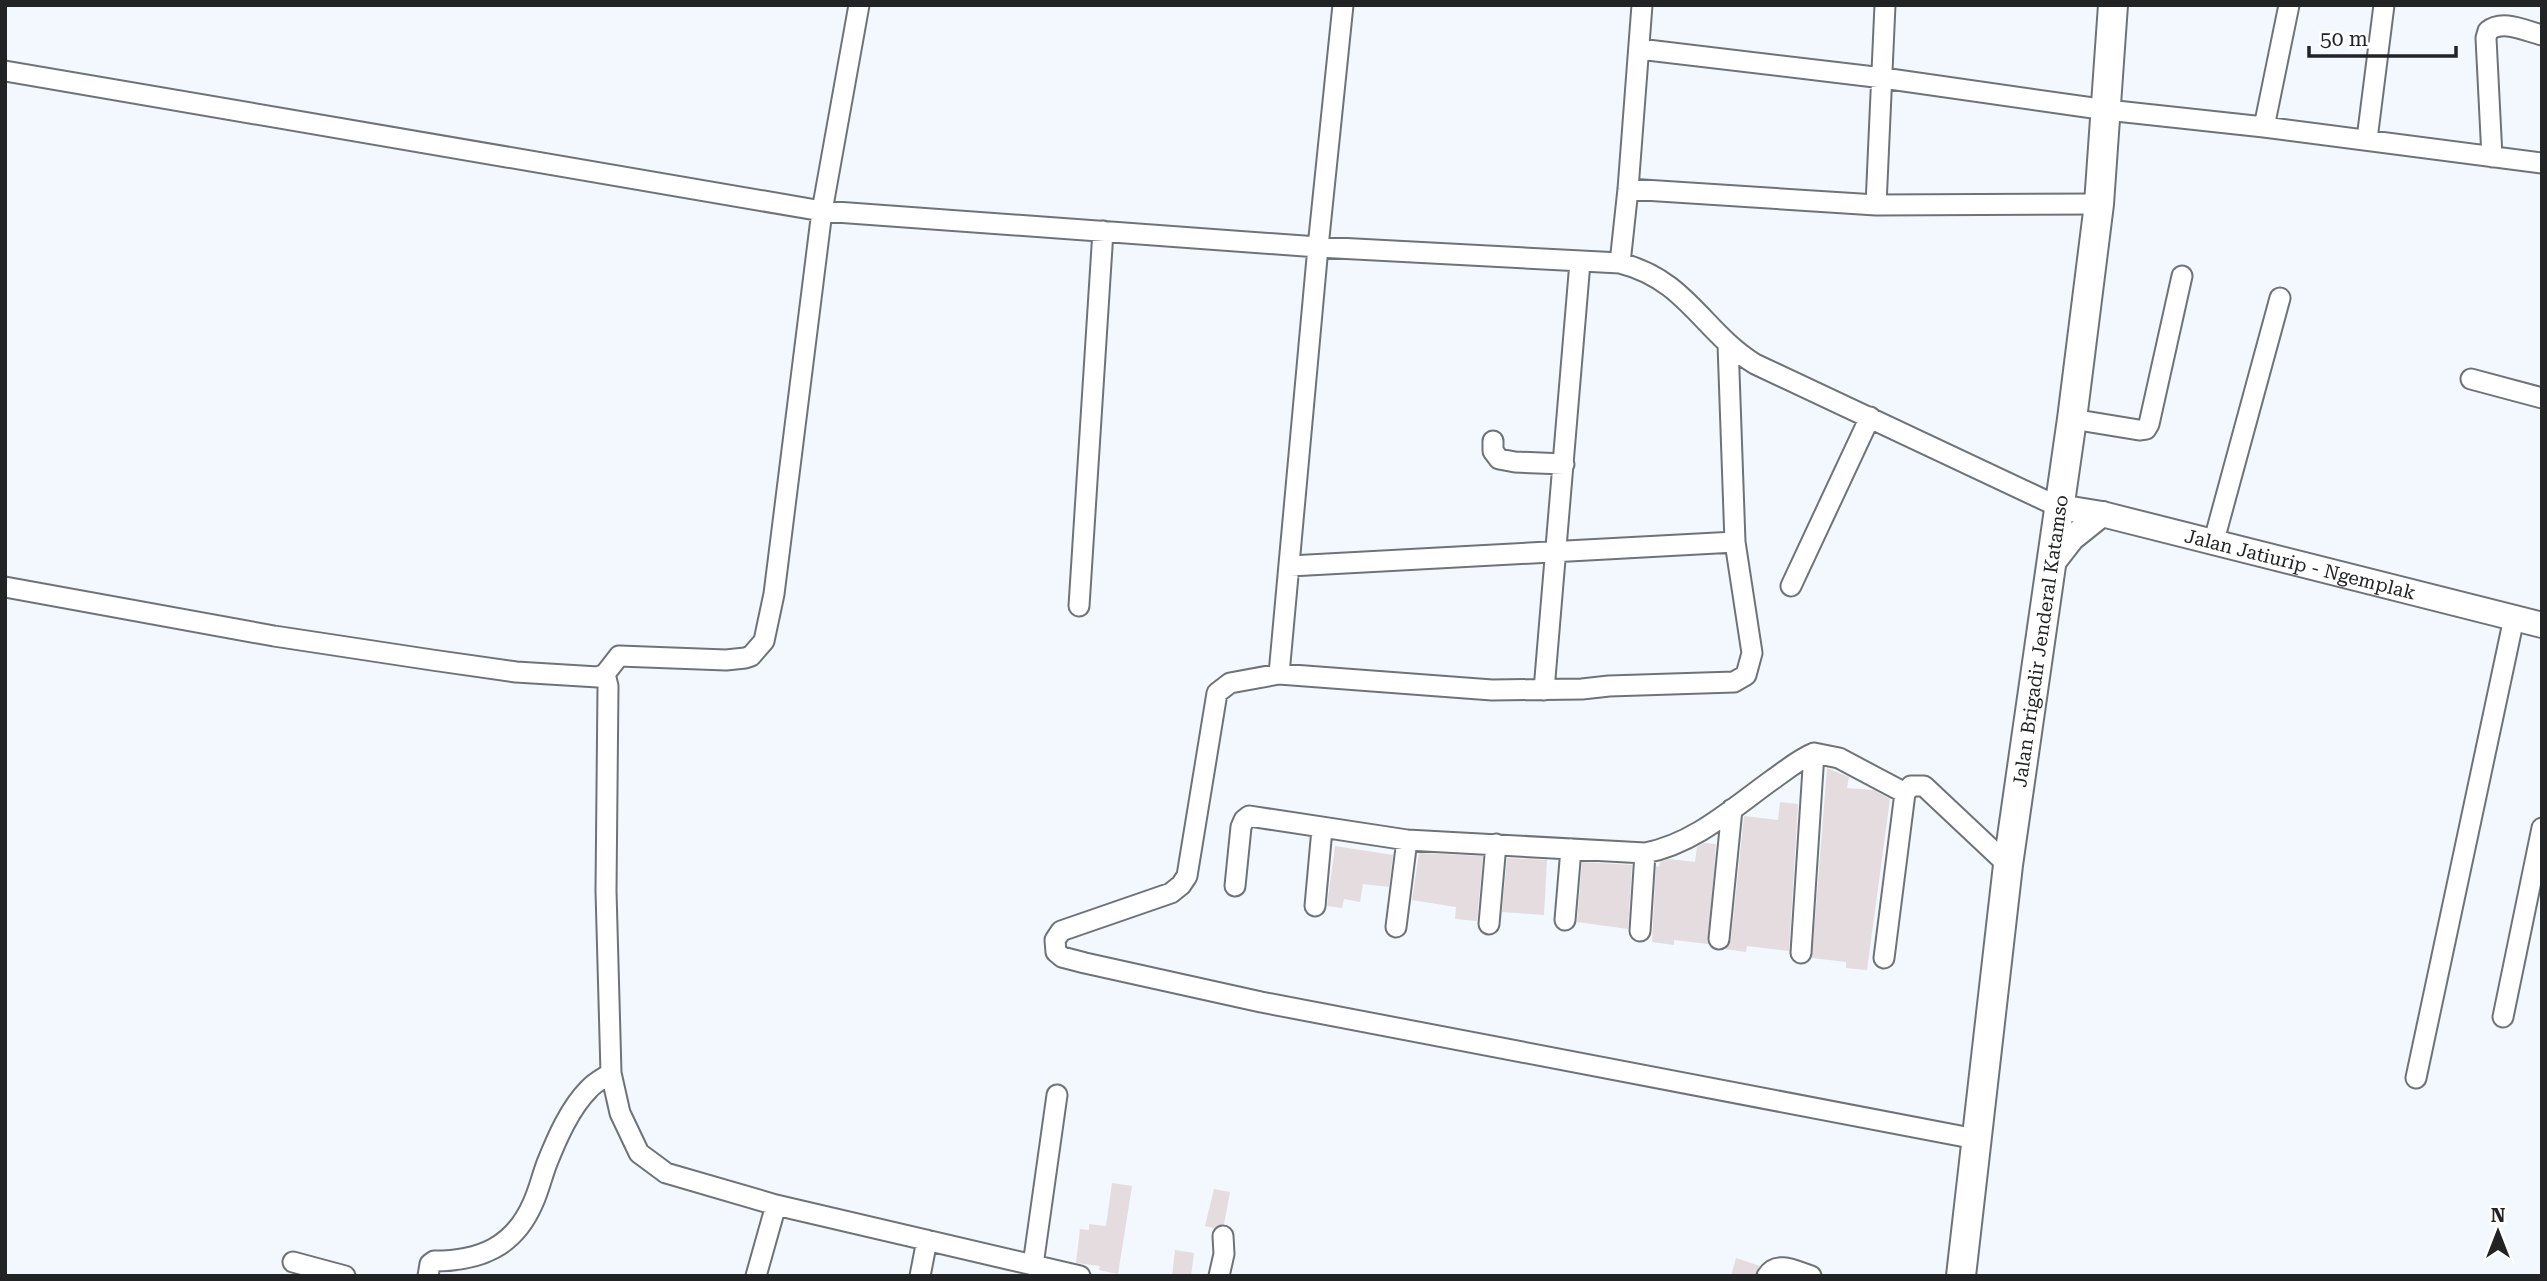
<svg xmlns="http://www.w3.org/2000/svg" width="2547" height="1281" viewBox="0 0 2547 1281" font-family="'Roboto Serif',serif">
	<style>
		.building { fill: #e4dcde }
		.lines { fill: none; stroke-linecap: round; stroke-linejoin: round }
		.minor-casing { stroke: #6e7378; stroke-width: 23 }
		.tertiary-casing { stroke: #6e7378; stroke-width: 28 }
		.secondary-casing { stroke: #6e7378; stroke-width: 32 }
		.minor { stroke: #fff; stroke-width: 19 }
		.tertiary { stroke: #fff; stroke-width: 24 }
		.secondary { stroke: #fff; stroke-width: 28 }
		.labels { text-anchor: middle; stroke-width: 5; stroke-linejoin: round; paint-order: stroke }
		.street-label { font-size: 19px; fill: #212324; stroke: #fff }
	</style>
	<rect width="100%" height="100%" fill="#f2f8fd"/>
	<path class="building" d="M1827,768l22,9 -2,11 27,2 16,9 -23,171 -21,-2v-6l-34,-4z
		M1780,802l18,2 -9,147 -42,-5 -1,6 -21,-3 6,-9 13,-124 34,4z
		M1704,843l12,1 -8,100 -34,-4v5l-22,-3 4,-76 3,1 1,-5 9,-3 26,3 2,-15z
		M1335,846l58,9 -4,32 -26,-3 -3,18 -16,-3 -2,9 -15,-2z
		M1419,853l64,3 -6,65 -22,-2 1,-12 -44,-7z
		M1507,858l40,2 -3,55 -42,-3z
		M1582,862l50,3 -4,64 -51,-7z
		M1112,1183l20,3 -14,88 -19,-4 1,-4 -24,-3 4,-34 9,1v-6l17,2z
		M1214,1189l16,3 -6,32 -10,4 -9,-2z
		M1175,1250l19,3 -3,23h-19z
		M1736,1258l24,8 -5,10h-24z"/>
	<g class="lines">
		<defs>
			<path id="minor" d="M1639,49l244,29 224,32 157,17 278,36
				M5,71l817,140 496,36 302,16c67,17 82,68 135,101l304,143
				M2264,127l25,-122
				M2367,139l17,-134
				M2492,157l-6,-119 2,-7c15,-12 37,0 54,4
				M1628,189l248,16 223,-1
				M1876,205l9,-200
				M1620,263l8,-74 14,-184
				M1728,344l7,198 17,111 -6,22 -12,7 -125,4 -27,3 -90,1 -213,-16 -49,9 -13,10 -30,183 -6,9 -10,8 -110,38 -6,9 1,12 6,5 23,6 176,39 715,137
				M2471,379l71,19
				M2072,419l67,11 7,-1 3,-5 33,-148
				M1493,441v10l6,8 16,3 49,2
				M2213,544l67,-246
				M1290,566l445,-24
				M1791,586l79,-169
				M5,587l269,49 158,24 84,12 82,5 7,-3 14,-18 107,4 19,-2 6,-2 13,-15 10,-47 48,-383 37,-206
				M1079,606l24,-375
				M605,674l3,12 -2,205 5,182 9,40 19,40 27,20 110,32 304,71
				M1279,674l39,-427 25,-242
				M1544,690l36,-428
				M1235,886l6,-59 3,-7 5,-4 158,24 238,13c49,-9 88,-45 127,-73 13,-9 27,-21 42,-27
				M1315,906l7,-77
				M1565,920l6,-71
				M1489,924l7,-80
				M1396,927l11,-87
				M1640,931l5,-78
				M1719,939l13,-130
				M1801,953l13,-200 25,5 66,35
				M1884,958l21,-165 6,-7h13l84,79
				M2503,1017l39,-189
				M2416,1078l98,-460
				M293,1262l52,14
				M1033,1265l24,-170
				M428,1276l2,-12 4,-3c46,0 80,-14 99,-58 6,-13 9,-27 14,-40 10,-25 23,-55 42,-74 6,-7 15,-11 22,-16
				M756,1276l20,-71
				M920,1276l7,-36
				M1219,1276l5,-22 -1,-18
				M1767,1276c10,-16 29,-5 44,0"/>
			<g id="tertiary">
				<path id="s1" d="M2059,507l43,7 440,111"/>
				<path d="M2051,565l21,-27 30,-24"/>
			</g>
			<g id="secondary">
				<path id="s2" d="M1961,1276l47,-411 64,-446 27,-215 14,-199"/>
			</g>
		</defs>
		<use href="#minor" class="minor-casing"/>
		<use href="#tertiary" class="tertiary-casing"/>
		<use href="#secondary" class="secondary-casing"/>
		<use href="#minor" class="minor"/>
		<use href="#tertiary" class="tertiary"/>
		<use href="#secondary" class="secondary"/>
	</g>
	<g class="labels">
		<g class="street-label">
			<text dy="7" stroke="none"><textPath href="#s1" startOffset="248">Jalan Jatiurip - Ngemplak</textPath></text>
			<text dy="7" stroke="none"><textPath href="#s2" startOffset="640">Jalan Brigadir Jenderal Katamso</textPath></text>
		</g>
	</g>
	<rect width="2547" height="1281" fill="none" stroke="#212324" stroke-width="14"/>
	<g transform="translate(2498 1232)" stroke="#ffffff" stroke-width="5" paint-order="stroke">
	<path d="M0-5L12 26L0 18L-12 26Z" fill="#212324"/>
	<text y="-10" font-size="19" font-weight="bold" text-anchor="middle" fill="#212324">N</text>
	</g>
	<path d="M2309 46v10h147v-10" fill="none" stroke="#212324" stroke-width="3.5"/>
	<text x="2320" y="46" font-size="21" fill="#212324" stroke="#ffffff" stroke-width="5" paint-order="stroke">50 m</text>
</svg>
